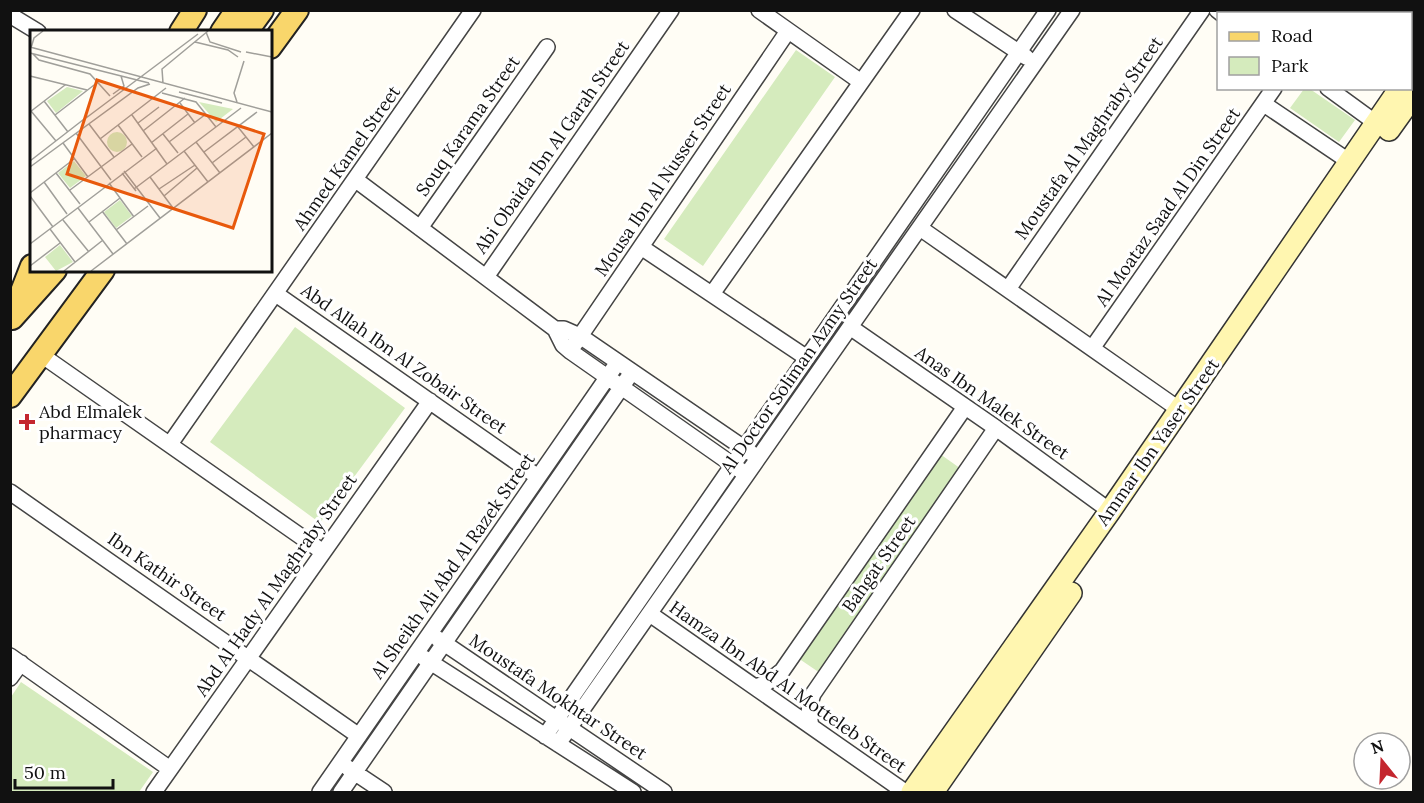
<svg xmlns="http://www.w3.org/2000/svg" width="1424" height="803" viewBox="0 0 1424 803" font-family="Lora,serif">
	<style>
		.green { fill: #d5ebbd }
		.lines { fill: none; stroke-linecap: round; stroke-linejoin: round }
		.street-casing { stroke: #444; stroke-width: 18 }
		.secondary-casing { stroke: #333; stroke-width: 24 }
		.primary-casing { stroke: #222; stroke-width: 26 }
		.street { stroke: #fff; stroke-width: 15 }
		.secondary { stroke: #fff6b0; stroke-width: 21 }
		.primary { stroke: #f9d66b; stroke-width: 22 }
		.poi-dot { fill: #c4262e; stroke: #fff; stroke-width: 2 }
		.labels { text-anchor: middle; stroke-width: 6; stroke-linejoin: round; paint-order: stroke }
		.street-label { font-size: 18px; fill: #111; stroke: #fff }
		.poi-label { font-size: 18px; fill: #111; stroke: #fff; text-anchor: start }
		.inset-road { fill: none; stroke: #a09f9a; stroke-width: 1.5 }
		.view { fill: #e8590c; fill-opacity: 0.15; stroke: #e8590c; stroke-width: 3 }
		.inset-edge { fill: none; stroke: #111; stroke-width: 3 }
	</style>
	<rect width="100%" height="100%" fill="#fffdf5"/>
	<path class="green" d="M796,50l39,27 -132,189 -39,-27z
		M1304,89h6l45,31 -16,22 -49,-34z
		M295,327l110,81 -85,115 -110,-81z
		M940,454l24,17 -144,202 -25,-17z
		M21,682l132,90 -14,20h-128v-95z"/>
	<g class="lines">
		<defs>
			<path id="street" d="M759,10l102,72
				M955,10l71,47
				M1217,10l5,4
				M10,15l28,17
				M1328,88l48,35
				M1264,104l86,58
				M356,180l199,149 8,16 7,6 170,119
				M420,228l127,-181
				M920,228l260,182
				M641,247l166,111
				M486,277l185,-267
				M1008,289l194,-279
				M276,294l262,183
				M712,294l200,-284
				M850,327l146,101 114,83
				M555,329h9l16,7 171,117
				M1093,347l181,-259
				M570,351l218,-320
				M40,354l283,198
				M170,444l303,-434
				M10,492l349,244
				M650,614l255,178
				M438,639l226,153
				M10,656l160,113
				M424,658l209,134
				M10,678l11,-15
				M755,687l10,-3 17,-13 183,-264
				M811,726c-3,-12 -2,-20 2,-32l183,-266
				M545,736l503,-726
				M558,744l514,-734
				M348,768l36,24
				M154,792l276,-391
				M320,792l298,-430
				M341,792l291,-420"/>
			<path id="secondary" d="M1410,72l4,-4
				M1389,130l25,-35
				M912,792l198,-281 290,-423
				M933,792l138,-199"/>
			<path id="primary" d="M181,32l14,-22
				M222,32l15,-22
				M246,32l16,-22
				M270,47l27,-37
				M16,307l16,-41
				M12,318l43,-48
				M10,396l93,-126"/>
		</defs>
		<use href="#street" class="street-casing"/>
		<use href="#secondary" class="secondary-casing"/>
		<use href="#primary" class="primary-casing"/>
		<use href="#street" class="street"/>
		<use href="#secondary" class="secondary"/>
		<use href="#primary" class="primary"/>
	</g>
	<path class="poi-dot" d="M24 413h6v6h6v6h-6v6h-6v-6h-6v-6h6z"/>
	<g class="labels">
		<g class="street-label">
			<text transform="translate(468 126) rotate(-55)" y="6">Souq Karama Street</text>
			<text transform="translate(1089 138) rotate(-55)" y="6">Moustafa Al Maghraby Street</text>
			<text transform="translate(552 147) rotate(-55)" y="6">Abi Obaida Ibn Al Garah Street</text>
			<text transform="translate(347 158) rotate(-55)" y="6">Ahmed Kamel Street</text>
			<text transform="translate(663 180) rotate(-56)" y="6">Mousa Ibn Al Nusser Street</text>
			<text transform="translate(1168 207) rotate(-55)" y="6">Al Moataz Saad Al Din Street</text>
			<text transform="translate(404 359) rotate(35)" y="6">Abd Allah Ibn Al Zobair Street</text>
			<text transform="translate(799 366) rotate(-55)" y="6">Al Doctor Soliman Azmy Street</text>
			<text transform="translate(992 403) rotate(35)" y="6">Anas Ibn Malek Street</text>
			<text transform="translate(1158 442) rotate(-55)" y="6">Ammar Ibn Yaser Street</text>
			<text transform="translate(879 564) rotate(-55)" y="6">Bahgat Street</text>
			<text transform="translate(453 566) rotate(-55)" y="6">Al Sheikh Ali Abd Al Razek Street</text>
			<text transform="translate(167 577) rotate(35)" y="6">Ibn Kathir Street</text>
			<text transform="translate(276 585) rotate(-55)" y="6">Abd Al Hady Al Maghraby Street</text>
			<text transform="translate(788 687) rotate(35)" y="6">Hamza Ibn Abd Al Motteleb Street</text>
			<text transform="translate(558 697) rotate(34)" y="6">Moustafa Mokhtar Street</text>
		</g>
		<g class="poi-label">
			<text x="39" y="418">Abd Elmalek<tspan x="39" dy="21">pharmacy</tspan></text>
		</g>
	</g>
	<g transform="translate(30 30)">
		<rect width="242" height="242" fill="#fffdf5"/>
		<path d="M37,57l16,4 -27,22 -9,-12zM169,72l34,7 -17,13zM77 112a10 10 0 1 1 20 0a10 10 0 1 1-20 0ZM44,131l12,15 -16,12 -12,-15zM90,170l12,16 -16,12 -12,-16zM30,215l13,17 -17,9 -11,-14z" fill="#d5ebbd"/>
		<path class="inset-road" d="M176,2l4,10 31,10M165,12l33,8 10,7M0,17l242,65M1,18l3,-10 9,-7M216,22l26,5M0,23l119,30M3,24l6,6 51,14 20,22M0,46l57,14M133,53l-1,-14 46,-38M149,62l43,11M132,63l34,9 20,25M83,64l11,-8 -3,-10M14,71l24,31M207,72l-3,-9 10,-32M150,73l15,20M1,81l25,30M0,82l35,-27M25,85l43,-33M102,85l35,49M56,88l112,-84M108,93l21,-16M59,94l25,33M88,95l24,32M208,97l16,20M113,101l42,-33M46,103l35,47M133,104l15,19M70,109l66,-51M139,112l37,-28M166,112l24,31M33,113l25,34M121,113l37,-29M154,121l24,31M174,122l53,-40M0,131l58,-45M182,133l34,-26M0,137l108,-79 12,-4M94,141l36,47M26,143l24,31M92,143l14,18M120,147l23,31M14,152l23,32M79,153l25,34M104,159l107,-81M129,159l36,-24M40,160l62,-46M0,163l44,-34M0,166l23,31M134,166l33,-28M48,178l35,46M72,181l25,33M33,190l26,32M59,192l31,-24M20,199l25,33M86,200l32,-24M0,214l127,-96M0,236l30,-23M34,241l39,-31M61,241l181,-138"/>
		<path class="view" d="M67,50l167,54 -31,94 -166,-54z"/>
		<rect width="242" height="242" class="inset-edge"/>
	</g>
	<rect width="1424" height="803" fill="none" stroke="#111111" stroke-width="24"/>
	<rect x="1217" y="12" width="195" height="78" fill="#ffffff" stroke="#a0a0a0" stroke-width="1.5"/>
	<rect x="1229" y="32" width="30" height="9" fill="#f9d66b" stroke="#a0a0a0" stroke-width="1.5"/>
	<text x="1271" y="42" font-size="18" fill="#111111">Road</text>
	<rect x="1229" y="57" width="30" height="18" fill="#d5ebbd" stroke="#a0a0a0" stroke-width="1.5"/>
	<text x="1271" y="72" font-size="18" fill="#111111">Park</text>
	<g transform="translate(1382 761) rotate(342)"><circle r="28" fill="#ffffff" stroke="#a0a0a0" stroke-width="1.5"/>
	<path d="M0-4.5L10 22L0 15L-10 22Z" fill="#c4262e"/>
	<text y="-9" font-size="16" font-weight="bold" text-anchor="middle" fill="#111111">N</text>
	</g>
	<path d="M15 779v9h98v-9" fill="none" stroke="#111111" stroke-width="3"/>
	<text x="24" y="779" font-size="18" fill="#111111" stroke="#ffffff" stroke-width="4.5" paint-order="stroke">50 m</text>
</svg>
